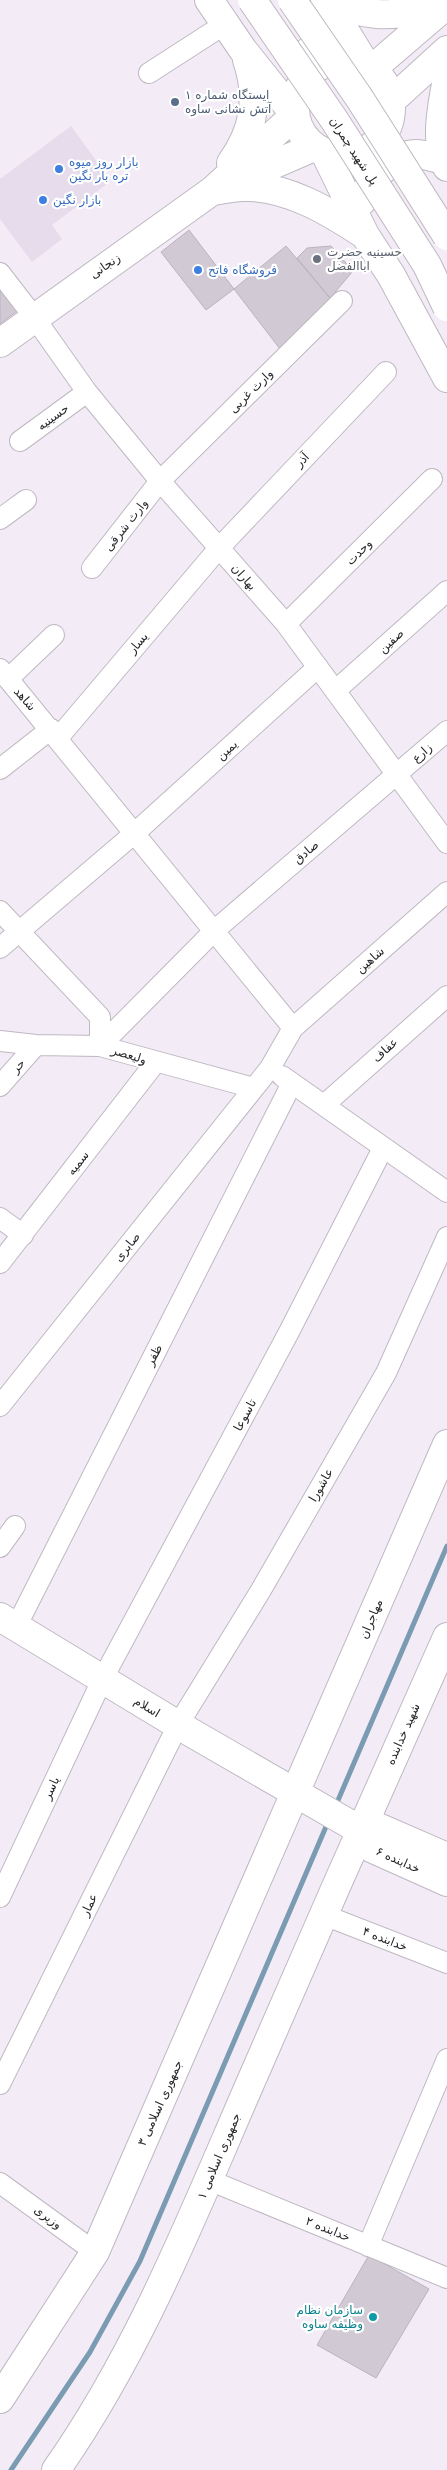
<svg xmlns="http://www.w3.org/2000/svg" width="447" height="2470" viewBox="0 0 447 2470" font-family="'DejaVu Sans',Cairo,sans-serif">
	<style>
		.built { fill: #e7dcec }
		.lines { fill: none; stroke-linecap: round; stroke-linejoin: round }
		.stream { stroke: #7a9bb2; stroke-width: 5 }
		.building { fill: #d1cad4; stroke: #bab3bd }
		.street-casing { stroke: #bfb8c2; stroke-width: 22 }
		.secondary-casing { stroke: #bfb8c2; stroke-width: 30 }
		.street { stroke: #fff; stroke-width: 20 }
		.secondary { stroke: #fff; stroke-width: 28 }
		.primary-bridge-casing { stroke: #bfb8c2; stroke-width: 30; stroke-linecap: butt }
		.primary-bridge { stroke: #fff; stroke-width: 28 }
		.service-dot { fill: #5c6f8a; stroke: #fff; stroke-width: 2 }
		.shop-dot { fill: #3f7fe0; stroke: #fff; stroke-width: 2 }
		.worship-dot { fill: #6b7280; stroke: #fff; stroke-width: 2 }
		.culture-dot { fill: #0f9aa8; stroke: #fff; stroke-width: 2 }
		.labels { text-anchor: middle; stroke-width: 4.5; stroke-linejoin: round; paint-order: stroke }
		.service-label { font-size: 12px; fill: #4e5e75; stroke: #fff; text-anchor: start }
		.street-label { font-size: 12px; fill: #28262a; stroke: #fff }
		.shop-label { font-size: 12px; fill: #366cbe; stroke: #fff; text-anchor: start }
		.worship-label { font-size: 12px; fill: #5b616d; stroke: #fff; text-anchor: start }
		.culture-label { font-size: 12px; fill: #0d838f; stroke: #fff; text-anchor: end }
	</style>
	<rect width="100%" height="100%" fill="#f3ecf7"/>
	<path class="built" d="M71,126l40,55 -59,44 10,14 -30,23 -32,-43v-40z"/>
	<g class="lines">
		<path class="stream" d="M336,1805l111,-259
			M11,2470l79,-118 50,-91 188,-439"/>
	</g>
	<path class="building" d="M189,230l45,59 -28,21 -45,-58z
		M286,246l44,52 -50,51 -46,-60z
		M331,246l22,25 -23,27 -33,-40 10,-10z
		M0,290l17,21 -17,13z
		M369,2255l60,34 -53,89 -59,-33z"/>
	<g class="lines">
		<defs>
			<path id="street" d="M149,73l76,-49
				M0,273l34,44 53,75 73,89 126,143 161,219
				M20,441l67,-49
				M0,519l26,-19
				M92,568l68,-87 182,-180
				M286,624l146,-145
				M0,669l293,359
				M8,679l46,-44
				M335,691l112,-100
				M58,738l161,-190 167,-176
				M0,769l51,-40
				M0,911l100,106v29
				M0,948l136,-116 182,-165
				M0,1041l36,4 64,1 154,42
				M100,1046l115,-116 232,-199
				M282,1076l165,116
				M0,1086l36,-41
				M324,1105l123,-109
				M0,1218l23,17
				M0,1263l155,-200
				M0,1406l270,-338 23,-40 154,-136
				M0,1547l15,-21
				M16,1627l276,-544
				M0,1897l102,-217 187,-348 94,-184
				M324,1915l123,48
				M0,2084l178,-359 83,-135 125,-217 61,-136
				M209,2180l238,98
				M0,2183l95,69
				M368,2246l79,-187"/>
			<path id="secondary" d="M326,0l40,65
				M328,0c44,21 67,14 113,9
				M304,55c23,-17 23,-28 21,-55
				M295 108a48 48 0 1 1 96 0a48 48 0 1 1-96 0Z
				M372,69l72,-62
				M447,79c-5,25 -13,66 0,88
				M391,101l56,-51
				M325,153l40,82 26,40 56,103
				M231,163c23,-32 29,-65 16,-103
				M231,183l83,-36
				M212,191c10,-1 20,-4 31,-4 43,-2 87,25 122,48
				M362,201c7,-21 29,-46 54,-47 8,0 18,4 27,6
				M0,343l212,-152 83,-76 -52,-65 -34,-50
				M0,1617l178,108 182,105 11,18 76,34
				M360,1830l18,-3 69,30
				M0,2399l95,-147 352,-808
				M56,2470c83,-118 136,-253 193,-384 65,-150 131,-300 198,-449"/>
		</defs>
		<use href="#street" class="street-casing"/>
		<use href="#secondary" class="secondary-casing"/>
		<use href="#street" class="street"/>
		<use href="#secondary" class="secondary"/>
		<defs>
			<path id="primary-bridge" d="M252,0l83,121 92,144 20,42
				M292,0l68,99 87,137"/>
		</defs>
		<use href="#primary-bridge" class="primary-bridge-casing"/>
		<use href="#primary-bridge" class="primary-bridge"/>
	</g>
	<circle class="service-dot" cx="175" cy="102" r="5"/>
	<g class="shop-dot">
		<circle cx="59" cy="169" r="5"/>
		<circle cx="43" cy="200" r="5"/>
		<circle cx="198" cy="270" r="5"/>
	</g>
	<circle class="worship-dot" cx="317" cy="259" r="5"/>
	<circle class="culture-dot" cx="373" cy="2317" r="5"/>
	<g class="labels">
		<g class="service-label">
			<text x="185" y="99">ایستگاه شماره ۱<tspan x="185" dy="14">آتش نشانی ساوه</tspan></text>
		</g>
		<g class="street-label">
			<text transform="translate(354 151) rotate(57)" y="4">پل شهید چمران</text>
			<text transform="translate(105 266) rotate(-35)" y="4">زنجانی</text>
			<text transform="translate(251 391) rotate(-45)" y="4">وارث غربی</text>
			<text transform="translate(53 417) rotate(-36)" y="4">حسینیه</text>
			<text transform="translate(302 460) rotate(-46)" y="4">آذر</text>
			<text transform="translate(126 525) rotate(-52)" y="4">وارث شرقی</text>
			<text transform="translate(359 552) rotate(-45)" y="4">وحدت</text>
			<text transform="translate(244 577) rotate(48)" y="4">بهاران</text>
			<text transform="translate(391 641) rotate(-42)" y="4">صفین</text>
			<text transform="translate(138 643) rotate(-50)" y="4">یسار</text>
			<text transform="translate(25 699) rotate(49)" y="4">شاهد</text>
			<text transform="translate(227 750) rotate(-42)" y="4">یمین</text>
			<text transform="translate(422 753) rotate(-42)" y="4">زارع</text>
			<text transform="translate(306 852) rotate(-40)" y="4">صادق</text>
			<text transform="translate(370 960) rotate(-41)" y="4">شاهین</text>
			<text transform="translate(385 1050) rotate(-42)" y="4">عفاف</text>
			<text transform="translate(129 1055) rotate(17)" y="4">ولیعصر</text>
			<text transform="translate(18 1066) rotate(-48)" y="4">حر</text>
			<text transform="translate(78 1163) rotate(-52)" y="4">سمیه</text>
			<text transform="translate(127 1247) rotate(-51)" y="4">صابری</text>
			<text transform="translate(154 1355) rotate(-63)" y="4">ظفر</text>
			<text transform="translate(245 1415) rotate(-62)" y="4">تاسوعا</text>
			<text transform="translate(321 1485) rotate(-60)" y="4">عاشورا</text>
			<text transform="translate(371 1619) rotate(-67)" y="4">مهاجران</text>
			<text transform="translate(147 1707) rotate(31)" y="4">اسلام</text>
			<text transform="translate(403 1734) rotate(-66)" y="4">شهید خدابنده</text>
			<text transform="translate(51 1788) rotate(-65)" y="4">یاسر</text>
			<text transform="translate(398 1860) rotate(24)" y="4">خدابنده ۶</text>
			<text transform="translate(89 1905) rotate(-64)" y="4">عمار</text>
			<text transform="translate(385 1939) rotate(21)" y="4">خدابنده ۴</text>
			<text transform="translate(160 2103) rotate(-66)" y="4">جمهوری اسلامی ۳</text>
			<text transform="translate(219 2156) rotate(-67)" y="4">جمهوری اسلامی ۱</text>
			<text transform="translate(48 2217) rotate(36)" y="4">وزیری</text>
			<text transform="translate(328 2229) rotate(22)" y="4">خدابنده ۲</text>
		</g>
		<g class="shop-label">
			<text x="69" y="166">بازار روز میوه<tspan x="69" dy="14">تره بار نگین</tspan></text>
			<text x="53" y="204">بازار نگین</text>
			<text x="208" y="274">فروشگاه فاتح</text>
		</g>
		<g class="worship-label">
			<text x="327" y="256">حسینیه حضرت<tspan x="327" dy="14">اباالفضل</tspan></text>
		</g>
		<g class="culture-label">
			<text x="363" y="2314">سازمان نظام<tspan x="363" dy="14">وظیفه ساوه</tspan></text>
		</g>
	</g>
</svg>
